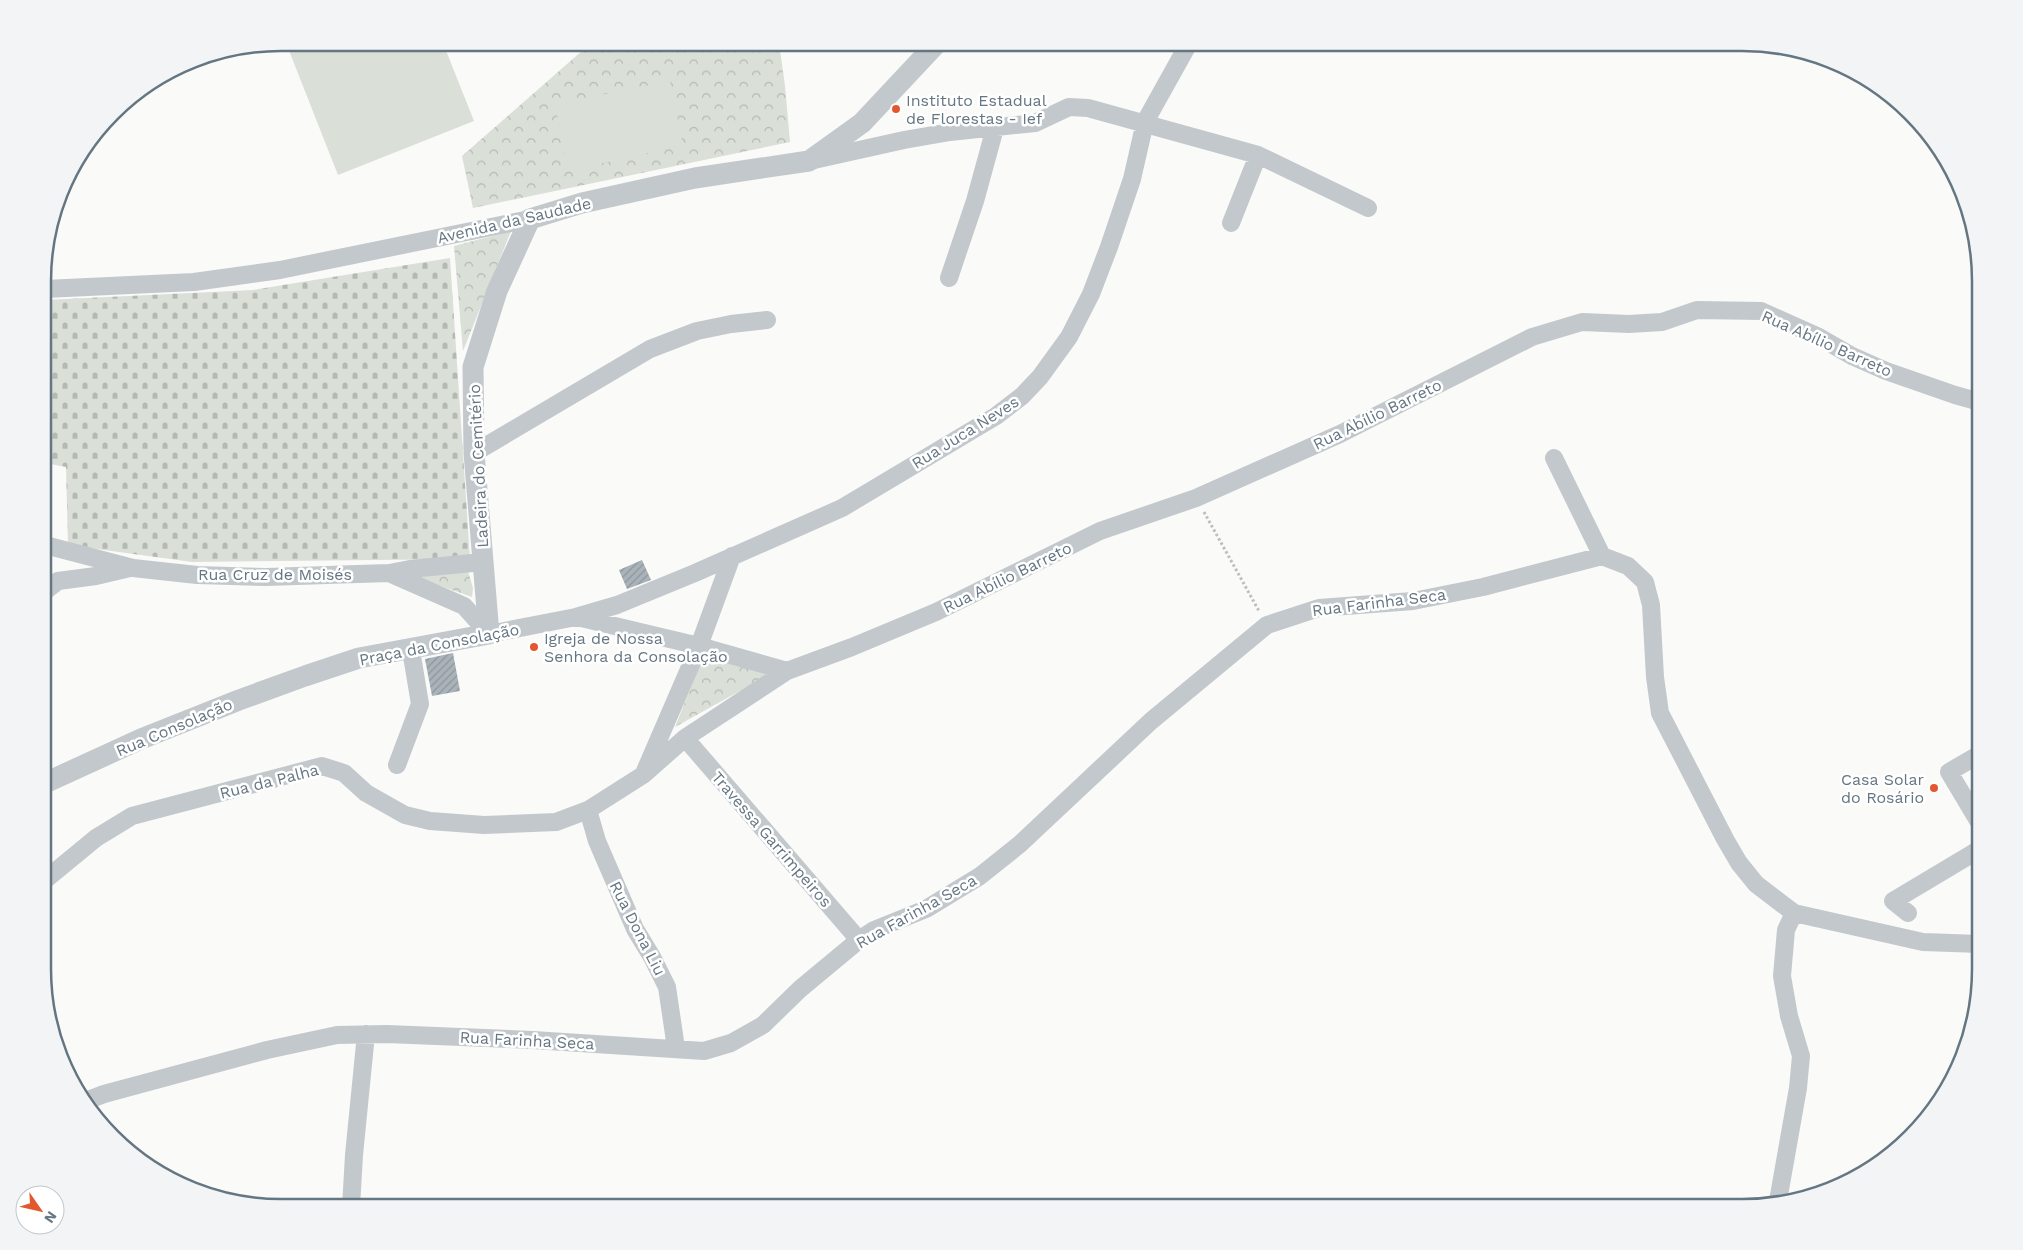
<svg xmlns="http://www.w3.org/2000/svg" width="2023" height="1250" viewBox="0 0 2023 1250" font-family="'Work Sans',sans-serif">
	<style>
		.cemetery { fill: url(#cemetery-stones) }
		.park { fill: url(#park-crowns) }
		.pitch { fill: #dadfd7 }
		.building { fill: url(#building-hatch) }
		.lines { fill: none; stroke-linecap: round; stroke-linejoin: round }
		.path { stroke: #bbbfc2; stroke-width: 3; stroke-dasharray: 2.5 2.5; stroke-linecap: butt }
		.minor { stroke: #c3c8cc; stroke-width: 18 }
		.tertiary { stroke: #c3c8cc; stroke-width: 21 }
		.poi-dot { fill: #e4572e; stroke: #fff; stroke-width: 2 }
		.labels { text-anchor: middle; stroke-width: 5; stroke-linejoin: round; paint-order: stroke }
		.poi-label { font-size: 16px; fill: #657683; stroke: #fff; text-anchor: start }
		.street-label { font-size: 16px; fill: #657683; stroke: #fff }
		.rim { fill: none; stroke: #657683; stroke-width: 2.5 }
	</style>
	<defs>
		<pattern id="cemetery-stones" width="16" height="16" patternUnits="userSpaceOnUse" patternTransform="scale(1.25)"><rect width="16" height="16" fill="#dadfd7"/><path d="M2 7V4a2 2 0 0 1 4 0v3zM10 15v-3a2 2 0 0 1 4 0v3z" fill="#b4b9b4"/></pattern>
		<pattern id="park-crowns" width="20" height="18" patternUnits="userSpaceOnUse" patternTransform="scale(1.25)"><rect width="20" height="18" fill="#dadfd7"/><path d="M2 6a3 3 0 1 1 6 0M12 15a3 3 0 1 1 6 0" fill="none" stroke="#b4b9b4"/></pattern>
		<pattern id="building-hatch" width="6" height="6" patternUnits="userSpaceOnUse" patternTransform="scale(1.25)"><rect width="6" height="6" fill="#aab3b9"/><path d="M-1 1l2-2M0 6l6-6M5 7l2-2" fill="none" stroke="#8e969c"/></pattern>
	</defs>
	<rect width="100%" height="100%" fill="#fafaf8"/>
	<path class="cemetery" d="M450,258l20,301 -278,3 -124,-17 -2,-78 -21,-4v-163l208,-10z"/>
	<path class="park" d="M591,43h188l6,43 5,56 -317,66 -11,-52z
		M511,231l-48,120 -9,-105z
		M468,571l5,17 -1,9 -63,-22z
		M704,654l68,19 -97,54z"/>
	<path class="pitch" d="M286,43h157l31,78 -136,54z
		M670,81l13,64 -115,26 -13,-67z"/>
	<path class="building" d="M642,560l9,20 -24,9 -8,-19z
		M453,653l7,38 -28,5 -7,-37z"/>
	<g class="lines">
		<path class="path" d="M1204,512l55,99"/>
		<path class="minor" d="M814,160l90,-20 46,-8 85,-9 34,-16 19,1 170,47 110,53
			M1231,223l27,-68
			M949,278l26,-77 20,-73
			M45,289l149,-7 86,-12 250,-51
			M474,453l176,-104 47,-18 34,-7 36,-4
			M1554,458l48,98
			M45,545l88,23 64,7 69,2 123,-4 75,33 25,28 87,-17 41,-12 78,-32 147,-65 154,-92 26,-20 18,-19 29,-40 22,-43 18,-47 23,-68 13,-57 44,-79
			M1602,556l26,10 17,16 6,23 4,72 5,36 65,126 14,24 17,21 38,29 129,29 57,2
			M389,573l21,-4 73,-7
			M45,591l13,-10 38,-5 34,-8
			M577,617l122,29 88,25
			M685,738l174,202
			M1980,754l-31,18 31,52
			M397,765l23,-61 -9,-54
			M645,771l54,-125 33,-90
			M588,810l9,31 38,88 17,28 15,30 9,61
			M45,880l51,-42 36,-22 190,-50 22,7 22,20 39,22 25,6 54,4 72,-3 32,-12 55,-35 42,-37 102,-67 65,-24 84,-35 164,-81 96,-33 144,-64 192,-97 50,-15 47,2 33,-2 35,-12 64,1 58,26 33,19 34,15 69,24 25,7
			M1908,913l-15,-12 87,-52
			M83,1102l21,-8 163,-44 70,-15 50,-1 146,6 171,11 27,-8 32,-18 37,-36 59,-49 15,-10 52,-21 54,-33 40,-32 131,-123 116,-96 52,-17 94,-7 70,-14 119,-31
			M1778,1201l20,-113 3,-32 -12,-40 -7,-40 4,-46 8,-17
			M351,1207l3,-52 12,-121"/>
		<path class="tertiary" d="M45,783l96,-44 98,-39 66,-24 54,-18 130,-24 -15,-181 -1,-86 24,-76 33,-72 52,-16 113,-25 114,-17 53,-38 75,-80"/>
	</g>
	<g class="poi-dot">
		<circle cx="896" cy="109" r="5"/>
		<circle cx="534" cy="647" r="5"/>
		<circle cx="1934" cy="788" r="5"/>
	</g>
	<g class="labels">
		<g class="poi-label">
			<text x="906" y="106">Instituto Estadual<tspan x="906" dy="18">de Florestas - Ief</tspan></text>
			<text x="544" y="644">Igreja de Nossa<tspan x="544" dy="18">Senhora da Consolação</tspan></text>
			<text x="1924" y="785" text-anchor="end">Casa Solar<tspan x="1924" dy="18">do Rosário</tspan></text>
		</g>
		<g class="street-label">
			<text transform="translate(514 220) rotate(-13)" y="6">Avenida da Saudade</text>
			<text transform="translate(1827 343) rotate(24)" y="6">Rua Abílio Barreto</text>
			<text transform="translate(1377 414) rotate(-26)" y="6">Rua Abílio Barreto</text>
			<text transform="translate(965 432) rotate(-32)" y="6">Rua Juca Neves</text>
			<text transform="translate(478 466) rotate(-93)" y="6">Ladeira do Cemitério</text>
			<text x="275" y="580">Rua Cruz de Moisés</text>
			<text transform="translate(1007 577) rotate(-26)" y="6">Rua Abílio Barreto</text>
			<text transform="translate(1379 602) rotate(-7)" y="6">Rua Farinha Seca</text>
			<text transform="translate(439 644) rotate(-11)" y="6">Praça da Consolação</text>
			<text transform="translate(174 727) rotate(-23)" y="6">Rua Consolação</text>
			<text transform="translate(269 781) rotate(-14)" y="6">Rua da Palha</text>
			<text transform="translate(772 839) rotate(49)" y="6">Travessa Garrimpeiros</text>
			<text transform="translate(916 911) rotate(-29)" y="6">Rua Farinha Seca</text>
			<text transform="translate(638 928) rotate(63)" y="6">Rua Dona Liu</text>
			<text transform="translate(527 1040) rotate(3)" y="6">Rua Farinha Seca</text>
		</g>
	</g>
	<path d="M0 0H2023V1250H0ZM281 51H1742A230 230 0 0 1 1972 281V969A230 230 0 0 1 1742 1199H281A230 230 0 0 1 51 969V281A230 230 0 0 1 281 51Z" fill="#f3f4f5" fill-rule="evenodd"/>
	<path class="rim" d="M281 51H1742A230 230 0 0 1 1972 281V969A230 230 0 0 1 1742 1199H281A230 230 0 0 1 51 969V281A230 230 0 0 1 281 51Z"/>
	<g transform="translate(40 1210) rotate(124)"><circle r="24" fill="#ffffff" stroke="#c1c8cd"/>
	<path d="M0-4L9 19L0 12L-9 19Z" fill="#e4572e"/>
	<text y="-8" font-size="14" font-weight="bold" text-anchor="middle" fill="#657683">N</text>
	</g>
</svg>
